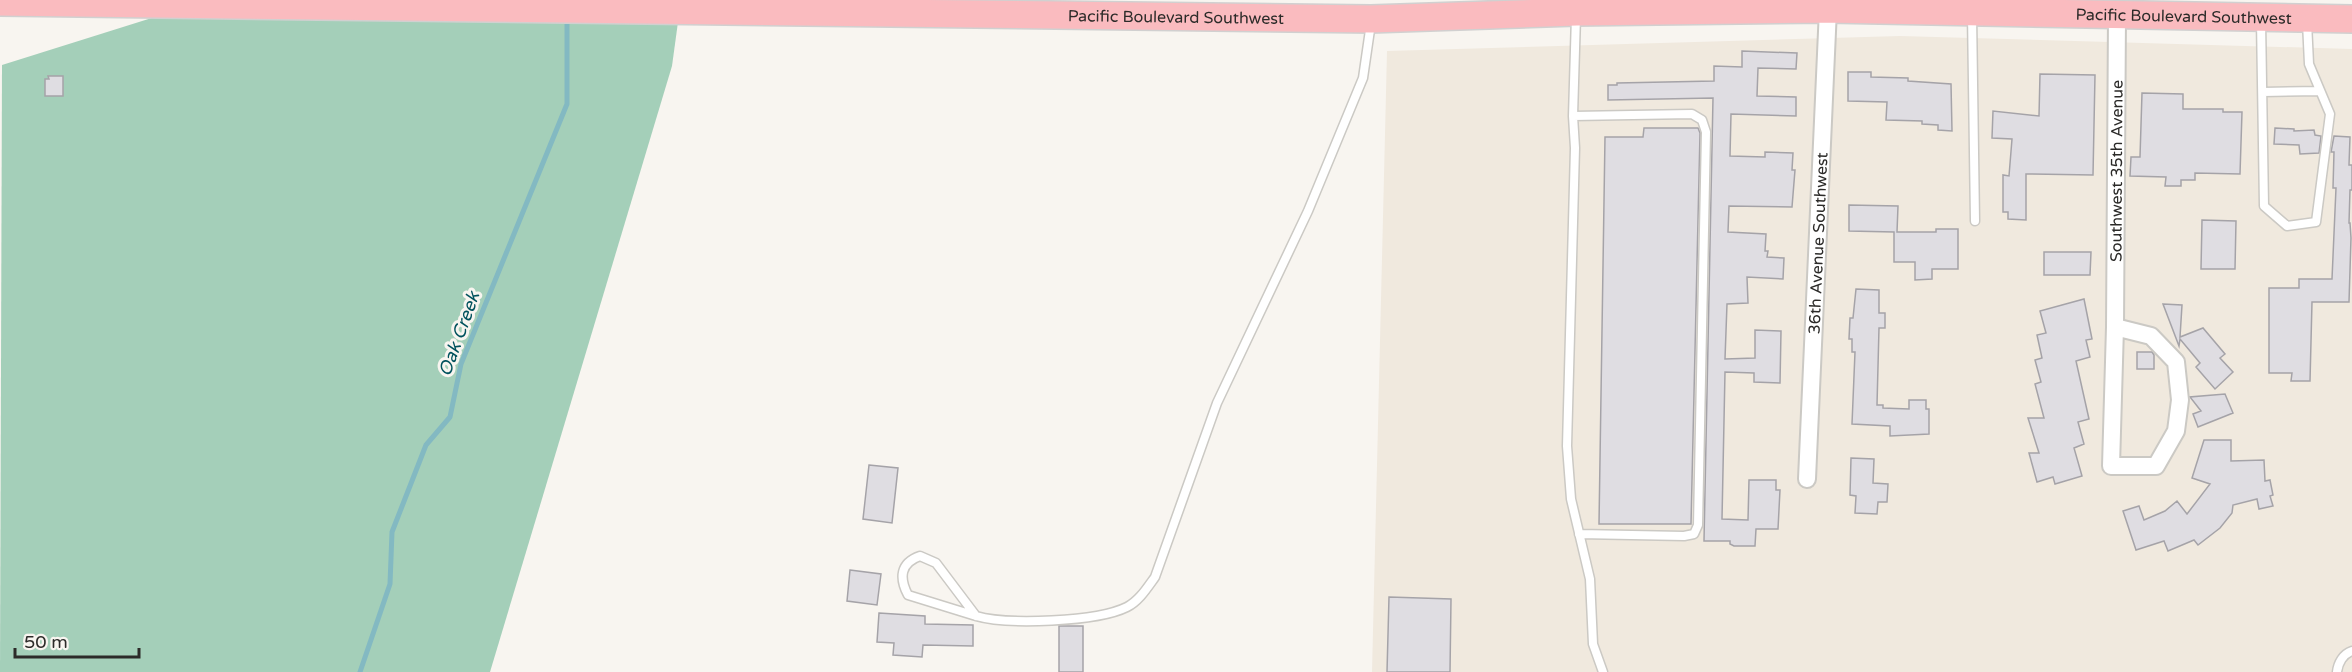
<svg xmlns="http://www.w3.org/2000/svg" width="2352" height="672" viewBox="0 0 2352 672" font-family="'Varela Round',sans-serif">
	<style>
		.built { fill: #f0e9de }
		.green { fill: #a4cfb9 }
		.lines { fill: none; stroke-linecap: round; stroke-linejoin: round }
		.stream { stroke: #83b9c2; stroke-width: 5 }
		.building { fill: #dfdde2; stroke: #a5a3a8; stroke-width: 1.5 }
		.service-casing { stroke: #cbc9c4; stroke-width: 11 }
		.minor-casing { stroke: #cbc9c4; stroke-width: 20 }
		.primary-casing { stroke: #d1d0d0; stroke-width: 30 }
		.service { stroke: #fff; stroke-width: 8 }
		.minor { stroke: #fff; stroke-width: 16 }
		.primary { stroke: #fabbbf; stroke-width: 27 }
		.labels { text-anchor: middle; stroke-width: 6; stroke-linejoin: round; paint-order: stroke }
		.street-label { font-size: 16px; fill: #2c2b29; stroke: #f8f5f0 }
		.water-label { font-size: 18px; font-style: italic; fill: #00525d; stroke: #f8f5f0 }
	</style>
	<rect width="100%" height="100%" fill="#f8f5f0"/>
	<path class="built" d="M1900,36l452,13v623h-980l15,-621z"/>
	<path class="green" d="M209,0h472l-9,66 -182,606h-490l2,-607z"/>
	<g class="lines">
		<path class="stream" d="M360,672l30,-88 2,-52 34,-87 24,-28 11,-53 106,-260v-87"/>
	</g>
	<path class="building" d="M1742,51l55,2 -1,16 -38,-1 -1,28 39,1v19l-65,-2 -1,42 35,1v-5l28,1 -1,17h3l-3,37 -63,-1 -1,26 38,2 -1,17h3l-1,6 17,1 -1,21 -36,-2 1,26 -21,1 -2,55 30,-1v-28l26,1 -1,52 -26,-1v-9l-29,-1 -3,147 26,1 1,-40h27v10h4l-2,39h-22l-1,17h-21l-4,-2v-3h-26l9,-443 -105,2v-15h9v-2l97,-2v-15l28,1z
		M1848,72h23v5l37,1v3l43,3 1,47 -14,-1v-5l-16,-1v-3l-36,-1 1,-18 -39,-1z
		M2040,74l55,1 -2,100 -67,-1v46l-18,-1v-7h-5v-37l6,1 3,-37 -20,-1 1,-27 46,5z
		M48,76h15v20h-18v-17h4z
		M2142,93l41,1v15h40v3h19l-2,62 -45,-1v7h-14v6h-16l1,-9 -36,-1 1,-19h9z
		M1644,128h54l2,5 -9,391h-92l6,-387h38z
		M2275,128l19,1v2l20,-1 1,5 6,1 -2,17 -19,1 -1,-9 -25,-1z
		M2334,136l16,1 -1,28h3v25h-2l-1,33h1l1,15 -2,64h-37l-2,79h-19l1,-8h-23v-85h30v-9h33l4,-91h-3l1,-36h-3z
		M1849,205l49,1 -1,26h39v-3h22v40h-26v10l-17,1v-18h-21v-30l-45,-1z
		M2202,220l34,1 -1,48h-34z
		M2044,252h47l-1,23h-46z
		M1856,289l23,1v23h6v15h-6l-2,77h6v3l26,1v-9h17v9h3v25l-39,2v-10l-38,-2 3,-72h-3v-13h-3l1,-21h3z
		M2084,299l8,40 -6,1 4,17 -14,4 13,58 -11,3 6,22 -10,4 8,28 -27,8 -2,-7 -16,5 -8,-29h10l-11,-35h16l-9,-34 6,-2 -6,-22 7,-2 -5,-23 9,-2 -6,-22z
		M2163,304l19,1 -2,32 23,-9 22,26 -5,4 13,14 -18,17 -19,-22 4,-4 -20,-24 -1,7z
		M2137,352h15l2,3v14h-17z
		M2225,394l8,19 -35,14 -5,-13 8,-3 -11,-14z
		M2204,440h27v21l33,-1 1,21 5,-1 3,15 -3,1 3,10 -14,3 -2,-10 -24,6 -1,8 -12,15 -22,17 -4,-5 -26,11 -4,-10 -28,9 -13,-39 16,-5 5,14 21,-9 12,-10 10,13 23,-30 -18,-6z
		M1851,458l23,1 -1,24 15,1 -1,18h-9l-1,12 -22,-1 1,-17 -6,-1z
		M869,465l29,3 -6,55 -29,-4z
		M850,570l31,4 -4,31 -30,-4z
		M1389,597l62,2 -1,73h-63z
		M879,613l46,3v8l48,1v21l-50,-1 -1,12 -29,-2 1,-12 -17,-1z
		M1059,626h24v46h-24z"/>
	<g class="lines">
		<defs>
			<path id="service" d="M1972,14l3,207
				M1576,16l-3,100 2,32 -8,298 4,53 19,80 3,65 10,28
				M2261,21l3,185 23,20 29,-4 14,-108 -21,-50 -2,-42
				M2263,92l57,-1
				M1573,116l119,-2 10,6 4,12 -8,393 -4,9 -10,2 -105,-2
				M976,616l-40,-53 -16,-7c-20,7 -21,22 -12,39l68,21c31,9 121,6 151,-9 12,-6 20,-19 28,-30l62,-174 91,-192 55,-133 8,-55
				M2337,672c1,-9 6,-18 15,-21"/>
			<g id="minor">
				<path d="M2115,327l36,9 25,26 4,38 -4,31 -20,35h-45z"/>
				<path id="s1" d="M2115,327l2,-311"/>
				<path id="s2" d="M1807,479l21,-470"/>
			</g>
			<g id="primary">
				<path id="s3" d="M0,2l1371,17 205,-7 252,-3 524,10"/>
			</g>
		</defs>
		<use href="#service" class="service-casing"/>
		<use href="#minor" class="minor-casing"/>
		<use href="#primary" class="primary-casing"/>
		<use href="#service" class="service"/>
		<use href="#minor" class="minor"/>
		<use href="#primary" class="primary"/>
	</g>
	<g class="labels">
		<g class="street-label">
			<text dy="6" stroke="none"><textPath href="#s3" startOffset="1176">Pacific Boulevard Southwest</textPath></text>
			<text dy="6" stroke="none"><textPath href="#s3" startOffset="2184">Pacific Boulevard Southwest</textPath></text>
			<text dy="6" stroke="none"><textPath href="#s1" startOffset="156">Southwest 35th Avenue</textPath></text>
			<text dy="6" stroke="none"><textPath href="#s2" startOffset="236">36th Avenue Southwest</textPath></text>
		</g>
		<g class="water-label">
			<text transform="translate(459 334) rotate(-70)" y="6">Oak Creek</text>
		</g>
	</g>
	<path d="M15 648v9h124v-9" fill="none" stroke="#2c2b29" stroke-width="3"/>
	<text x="24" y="648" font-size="18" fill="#2c2b29" stroke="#f8f5f0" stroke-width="4.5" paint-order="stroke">50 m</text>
</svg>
